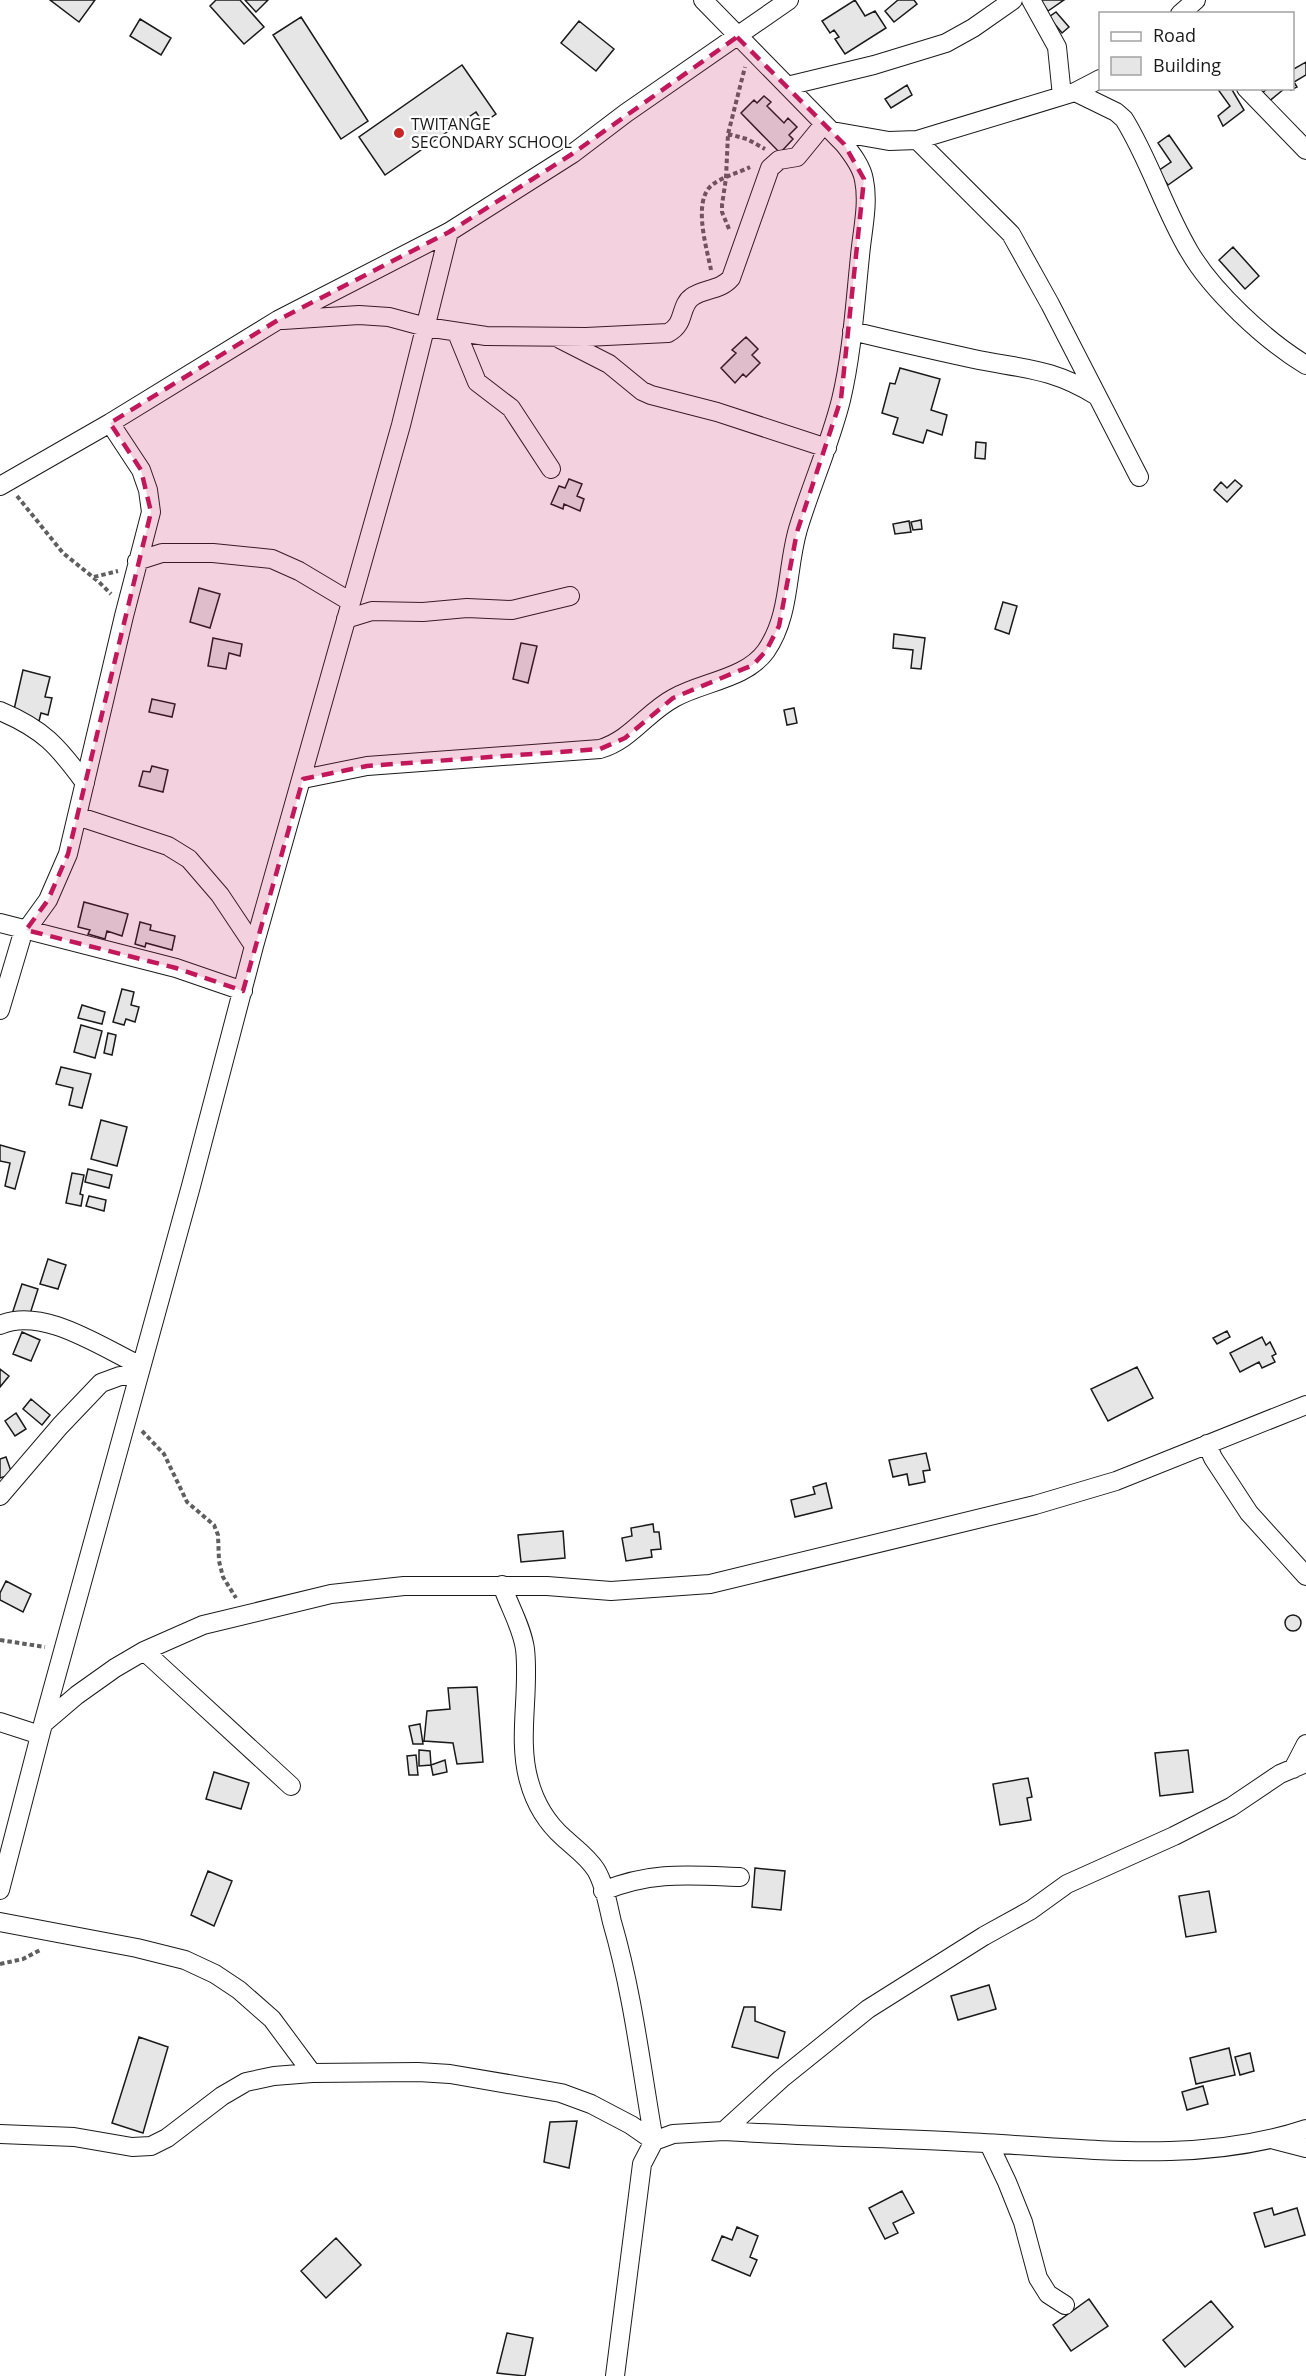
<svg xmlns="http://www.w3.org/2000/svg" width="1306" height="2376" viewBox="0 0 1306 2376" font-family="'Open Sans',sans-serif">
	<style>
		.building { fill: #e6e6e6; stroke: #1a1a1a; stroke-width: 1.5 }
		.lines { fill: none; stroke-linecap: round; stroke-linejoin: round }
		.street-casing { stroke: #1a1a1a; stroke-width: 20 }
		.path { stroke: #5f5f5f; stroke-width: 4; stroke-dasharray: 4.5 3; stroke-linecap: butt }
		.street { stroke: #fff; stroke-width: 18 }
		.marked { fill: #c2185b; fill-opacity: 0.2; stroke: #c2185b; stroke-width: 4.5; stroke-dasharray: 12 8; stroke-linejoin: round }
		.poi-dot { fill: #c62828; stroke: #fff; stroke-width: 2 }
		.labels { text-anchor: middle; stroke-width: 4.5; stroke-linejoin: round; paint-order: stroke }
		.poi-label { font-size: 16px; fill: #1a1a1a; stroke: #fff; text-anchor: start }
	</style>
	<rect width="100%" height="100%" fill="#fff"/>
	<path class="building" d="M50,0h45l-16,22z
		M216,0h24l24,27 -20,17 -34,-38z
		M245,0h23l-12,12z
		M855,0l10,16 10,-5 11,17 -41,26 -10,-15 4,-2 -5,-7 -4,3 -8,-12z
		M898,0h16l3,4 -23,18 -9,-11z
		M1040,0h24l-16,11z
		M1056,12l13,15 -7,6 -13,-16z
		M301,17l67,104 -27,18 -68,-104z
		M140,19l31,19 -10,17 -31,-19z
		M579,21l35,28 -18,22 -35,-28z
		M1306,62v13l-12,7 3,5 -6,3 1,-20z
		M462,65l34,49 -13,9 -7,-11 -91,63 -26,-38z
		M907,85l5,10 -21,13 -6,-9z
		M1217,88h14l13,22 -21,16 -5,-10 12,-10z
		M1268,88h16v1l-17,14 -6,-9z
		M764,96l7,6 -4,4 17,17 4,-5 9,9 -8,8 4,4 -13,14 -39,-40 13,-13 3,3z
		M1169,135l23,33 -24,17 -10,-14 13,-9 -13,-19z
		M1233,247l26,29 -14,13 -26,-29z
		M746,337l12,12 -6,6 8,8 -14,14 -3,-3 -8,9 -14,-15 15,-15 -4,-3z
		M900,368l40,11 -9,31 16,5 -5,20 -15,-5 -4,13 -30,-9 5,-16 -16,-5 8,-30 5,1z
		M976,442l10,1 -1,16 -10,-1z
		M569,479l13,5 -5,12 7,3 -4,12 -16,-7 -1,5 -12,-5 8,-18 6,2z
		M1235,480l7,6 -15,16 -13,-12 7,-8 6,6z
		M921,520l1,9 -9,1 -2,-8z
		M909,521l2,11 -16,2 -2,-10z
		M199,588l21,6 -10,34 -20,-6z
		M1003,602l14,4 -8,28 -14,-5z
		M894,634l31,4 -4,31 -10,-1 2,-18 -20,-2z
		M213,638l29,6 -2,12 -11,-3 -3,16 -18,-3z
		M521,643l16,3 -9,37 -15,-4z
		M23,670l27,7 -5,20 7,1 -4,17 -7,-2 -2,8 -26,-7z
		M152,699l23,5 -3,13 -23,-5z
		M794,708l3,15 -10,2 -3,-15z
		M152,766l16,4 -5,22 -24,-6 4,-15 7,1z
		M84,902l44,12 -6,22 -15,-5 -2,8 -17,-5 2,-4 -12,-3z
		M140,922l11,3 -1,5 25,6 -3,14 -26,-7 -1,4 -10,-3z
		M122,989l12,3 -3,13 8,2 -4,15 -9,-3 -2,6 -11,-3z
		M82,1005l23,7 -3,12 -24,-6z
		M81,1025l21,6 -7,27 -21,-6z
		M108,1033l8,2 -4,20 -8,-2z
		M61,1067l30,7 -9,34 -13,-3 4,-17 -17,-4z
		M101,1120l26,7 -10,39 -26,-7z
		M0,1145l25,7 -10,37 -10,-3 5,-23 -10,-2z
		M88,1169l24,6 -3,13 -24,-6z
		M72,1173l12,2 -4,19 3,1 -2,11 -15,-3z
		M89,1196l17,4 -2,11 -18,-5z
		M48,1259l18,6 -8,24 -18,-5z
		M22,1284l16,5 -9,28 -16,-6z
		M1227,1331l3,6 -13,7 -4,-6z
		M22,1332l18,8 -9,21 -18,-7z
		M1262,1337l4,8 4,-3 6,12 -4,2 3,6 -13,6 -3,-6 -19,10 -10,-19z
		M1137,1367l16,31 -45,23 -17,-32z
		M0,1369l9,7 -9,11z
		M31,1399l19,16 -8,10 -19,-16z
		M16,1413l10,16 -11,7 -10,-15z
		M926,1453l4,17 -7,1 2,11 -16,3 -2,-11 -14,3 -4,-17z
		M6,1457l6,17 -12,4v-19z
		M826,1483l6,25 -37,9 -4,-17 24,-6 -2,-7z
		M653,1524l1,8h5l2,17 -10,1 1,7 -26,4 -4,-23 10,-2 -1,-8z
		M563,1531l2,27 -44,4 -3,-27z
		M6,1581l25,13 -8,18 -23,-12v-7z
		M1285 1623a8 8 0 1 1 16 0a8 8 0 1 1-16 0Z
		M477,1687l6,75 -26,2 -4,-21 -29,-2 3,-30 23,-2 -2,-21z
		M420,1724l3,20h-10l-4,-18z
		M419,1750l11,1 1,14 -12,1z
		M1188,1750l5,42 -33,4 -5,-43z
		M416,1755l2,20h-9l-2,-19z
		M445,1760l2,12 -14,3 -2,-10z
		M214,1772l35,11 -8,26 -35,-10z
		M1028,1778l4,19 -5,1 4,22 -31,5 -7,-41z
		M755,1868l30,3 -4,39 -29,-3z
		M208,1871l24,10 -18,45 -23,-11z
		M1209,1891l7,41 -30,5 -7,-41z
		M989,1985l7,24 -38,11 -7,-24z
		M744,2007h11v14l30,11 -7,26 -46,-11z
		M139,2037l29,10 -25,86 -31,-10z
		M1229,2048l6,27 -39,9 -6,-26z
		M1250,2053l4,18 -14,4 -5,-18z
		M1203,2086l5,18 -21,6 -5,-18z
		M577,2121l-8,47 -25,-6 6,-40z
		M902,2191l12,22 -21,10 5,10 -13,6 -16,-31z
		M1272,2208l2,7 23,-7 8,27 -40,12 -11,-34z
		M737,2227l21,9 -8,21 7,3 -7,16 -38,-16 10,-24 10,4z
		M336,2238l25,27 -35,33 -25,-27z
		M1089,2299l19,27 -37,25 -18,-26z
		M1211,2301l22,26 -48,40 -22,-27z
		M507,2333l26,5 -8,38 -28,-3z"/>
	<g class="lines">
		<defs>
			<path id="street" d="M1031,0l26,47 5,49
				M1180,14l16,-14
				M787,86l87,-21 72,-22 27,-15 40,-28
				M1246,88l60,62
				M1075,92l41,20 8,7c26,42 40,90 65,132 23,40 77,90 117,114
				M832,131l57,10 28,-1 158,-48 25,-13
				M917,140l94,94 39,70 89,173
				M283,320l76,-5 30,2 37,10 60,9 100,1 82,-4c18,-9 11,-27 24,-36 12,-9 28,-6 39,-19l39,-110 9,-8 18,-3 27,-33
				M852,331c41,10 81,19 122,28 49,10 78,9 123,37
				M457,333l20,49 34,26 40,61
				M560,339l49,25 33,27 9,4 66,17 110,36
				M0,486l110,-63 168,-103 171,-88 123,-78 54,-41 163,-113
				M137,561l25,-8h51l59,6 27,12 52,31
				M346,619l26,-8 51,1 44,-4 45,2 58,-14
				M0,711c43,18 58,35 85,72
				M303,779l64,-13 233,-17c31,-9 47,-37 74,-51 28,-16 72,-19 92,-47 25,-36 20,-81 32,-122 13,-43 32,-85 43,-129 11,-46 14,-96 19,-144 2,-24 9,-52 4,-76 -2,-13 -12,-26 -20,-36l-141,-144
				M77,816l91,30 21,13 31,36 34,51
				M0,923l176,45 67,23
				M0,1010l22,-74 26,-36 20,-46 56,-238 27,-104 -3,-22 -7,-20 -31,-47
				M0,1325c42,-19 101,22 141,41
				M1207,1444l6,14 36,55 57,63
				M0,1496l60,-70 41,-43 19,-7h18
				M502,1585c7,21 20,42 23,64 5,43 -8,90 4,132 6,22 18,42 35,57 11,10 24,19 32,32 9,15 12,36 16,52 21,72 29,145 42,219
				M144,1651l147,135
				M0,1722l40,13
				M43,1724l34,-29 38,-27 29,-17 59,-26 128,-31 73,-8h143l64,5 99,-7 325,-79 81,-24 190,-76
				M1293,1769l13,-25
				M0,1890l43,-166 148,-538 63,-240 147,-521 48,-193
				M603,1891c48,-20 86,-16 137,-14
				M0,1922l137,26 48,12 30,14 24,16 33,29 40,54
				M724,2131l57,-52 87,-70 116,-73 47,-26 36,-26 107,-48 57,-29 49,-33 26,-11
				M0,2134l74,3 58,10 19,-1 16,-8 55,-42 24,-14 28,-6 38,-3 106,-1 32,2 111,19 30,11 40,21 23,16
				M1275,2140l31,8
				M989,2144l18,38 16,40 15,56 10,16 17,11
				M615,2376l27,-212 12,-23 19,-7 51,-3c80,5 160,7 240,11 113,5 232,24 342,-13"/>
		</defs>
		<use href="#street" class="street-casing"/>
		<path class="path" d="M728,134l19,5 18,10
			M729,229l-7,-17v-7l4,-27 2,-44 17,-67
			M711,270c-4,-21 -19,-69 1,-85 10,-8 26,-12 38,-18
			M17,496l46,57 36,29 12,12
			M94,577l24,-6
			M142,1431l22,23 23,48 27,23 4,10 1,26 4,16 13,21
			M0,1640l45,7
			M0,1964l23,-5 19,-10"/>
		<use href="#street" class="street"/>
	</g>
	<path class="marked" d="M737,37l107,107 20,35 -23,220 -44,133 -18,94 -13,25 -13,14 -80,33 -48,40 -25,11 -233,17 -64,13 -60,212 -67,-23 -150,-38 22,-30 20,-46 83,-342 -10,-42 -31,-47 168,-103 171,-88 123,-78z"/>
	<circle class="poi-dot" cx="399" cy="133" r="6"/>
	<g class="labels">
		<g class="poi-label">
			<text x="411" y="130">TWITANGE<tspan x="411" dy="18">SECONDARY SCHOOL</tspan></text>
		</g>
	</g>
	<rect x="1099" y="12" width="195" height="78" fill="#ffffff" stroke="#a3a3a3" stroke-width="1.5"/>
	<rect x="1111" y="32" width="30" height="9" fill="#ffffff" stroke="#a3a3a3" stroke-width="1.5"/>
	<text x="1153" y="42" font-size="18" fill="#1a1a1a">Road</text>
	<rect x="1111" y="57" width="30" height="18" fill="#e6e6e6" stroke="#a3a3a3" stroke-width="1.5"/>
	<text x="1153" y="72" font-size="18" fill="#1a1a1a">Building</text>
</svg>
